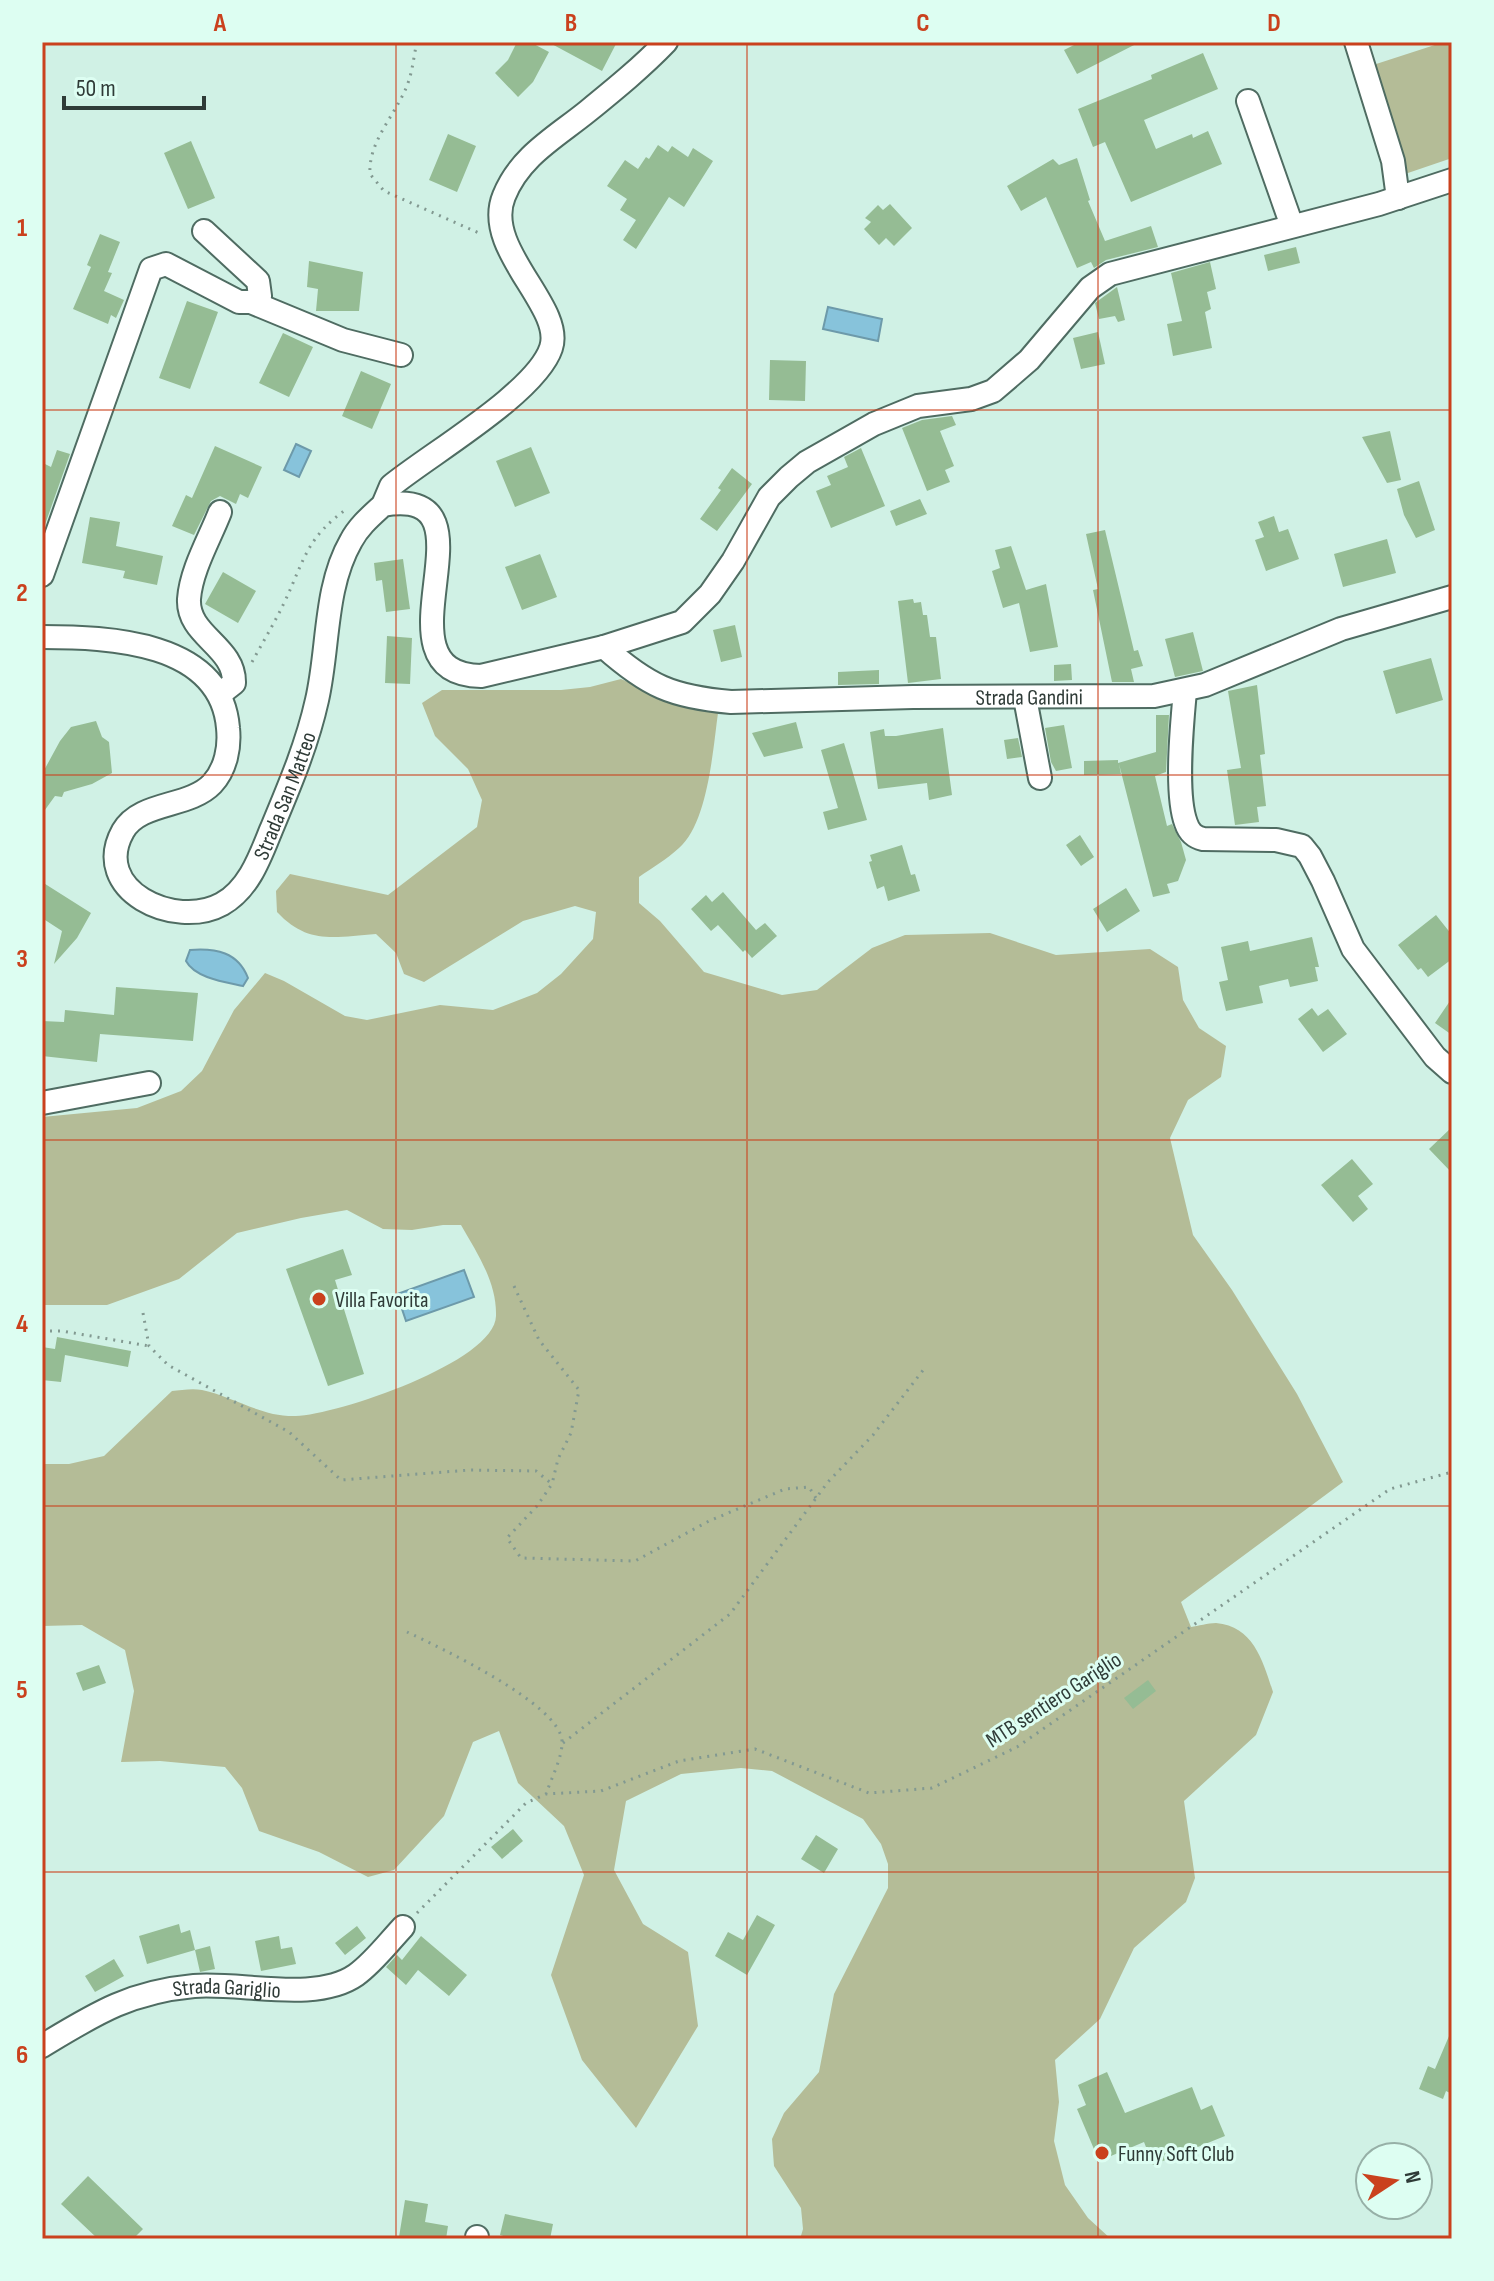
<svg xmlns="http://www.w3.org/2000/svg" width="1494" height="2281" viewBox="0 0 1494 2281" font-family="'Sofia Sans Condensed',sans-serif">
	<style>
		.green { fill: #b4bc97 }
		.water { fill: #87c3db; stroke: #6d9aaa; stroke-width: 2 }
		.building { fill: #95bc94 }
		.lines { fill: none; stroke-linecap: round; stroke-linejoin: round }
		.minor-casing { stroke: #4f6c62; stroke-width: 26 }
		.path { stroke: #829991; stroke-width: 3; stroke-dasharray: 2 6; stroke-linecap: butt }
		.minor { stroke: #fff; stroke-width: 22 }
		.grid { fill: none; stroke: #ca411d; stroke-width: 2; stroke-opacity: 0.55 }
		.poi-dot { fill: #ca411d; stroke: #ddfef2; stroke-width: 3 }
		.labels { text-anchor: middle; stroke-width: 6; stroke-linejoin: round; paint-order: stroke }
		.street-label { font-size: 22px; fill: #2f3b37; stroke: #ddfef2 }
		.poi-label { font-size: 22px; fill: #2f3b37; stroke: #ddfef2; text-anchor: start }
		.neatline { fill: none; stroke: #ca411d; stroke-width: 3 }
		.grid-label { font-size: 26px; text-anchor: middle; font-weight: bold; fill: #ca411d }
	</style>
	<rect width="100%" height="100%" fill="#d0f1e5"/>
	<path class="green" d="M1444,42h8v116l-47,16 -35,-108z
		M621,679l70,30 27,4c-5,36 -10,110 -39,135 -12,11 -27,20 -40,29v26l21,18 44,51 78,23 35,-5 55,-42 33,-13 85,-2 66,22 94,-6 28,18 5,33 16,28 27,18 -5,31 -33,23 -18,38 23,97 39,55 65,104 46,88 -162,120 10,25c7,-1 17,-4 25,-4 38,3 47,39 57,69l-17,43 -72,66 11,77 -9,24 -52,46 -34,71 -45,41 4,42 -5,39 11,44 23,33 23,21h-311l3,-10 -2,-21 -27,-42 -2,-27 12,-26 35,-41 15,-78 54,-106v-24l-7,-20 -18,-25 -91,-48 -31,-3 -60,6 -55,27 -12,69 29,54 45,28 10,74 -62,102 -54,-68 -31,-85 33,-100 -20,-49 -46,-43 -19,-52 -26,11 -29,74 -50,54 -26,7 -49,-25 -60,-21 -17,-43 -17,-21 -65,-6 -39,1 13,-71 -9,-41 -43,-25 -40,1v-162h27l35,-8 68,-65c9,-1 21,-3 30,-1 33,7 59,27 94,26 40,-1 199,-54 200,-100 1,-34 -19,-63 -35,-91h-18l-31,5 -29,-1 -36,-19 -46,8 -64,15 -58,46 -72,26h-65v-188l95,-9 44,-17 21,-20 32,-61 31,-37 19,8 61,35 22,4 73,-15 53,5 44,-17 24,-19 32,-35 3,-27 -21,-6 -52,15 -99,61 -20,-8 -8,-21 -20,-19c-42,3 -68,11 -99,-22l-1,-21 14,-17 98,21 89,-68 5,-27 -14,-31 -33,-33 -13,-33 20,-13h119l29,-3z"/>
	<path class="water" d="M828,307l54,12 -4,22 -55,-12z
		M296,444l15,7 -12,26 -15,-7z
		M190,950c26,-2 48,2 58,28l-5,8c-18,-4 -48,-8 -57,-25z
		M464,1270l10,27 -68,24 -9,-27z"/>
	<path class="building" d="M517,42h13l19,10 -16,30 -15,15 -23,-24 13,-13z
		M548,42h69l-15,29z
		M1080,42h60l-63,32 -13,-24z
		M1203,53l15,36 -74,31 12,29 36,-15 1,4 15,-7 14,33 -91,38 -26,-60 -12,5 -15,-38 74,-30 -1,-4z
		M448,134l28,12 -19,46 -28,-12z
		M191,141l24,57 -27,11 -24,-56z
		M658,145l10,7 4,-6 16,11 5,-9 20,13 -29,46 -15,-10 -33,52 -13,-9 13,-20 -16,-10 7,-11 -20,-13 18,-26 13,9 8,-12 3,2z
		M1077,158l13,42 -2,1 17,40 46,-15 7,21 -52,13 -12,8 -3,-6 -14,6 -31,-71 -25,14 -14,-25 46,-27 6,6z
		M890,204l22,24 -18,18 -8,-8 -7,7 -15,-16 7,-7 -6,-4 13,-13 5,5z
		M100,234l20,8 -12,30 4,1 -8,18 20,9 -8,18 -5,-3 -3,9 -35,-15 18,-42 -4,-2z
		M1296,247l4,16 -32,8 -4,-16z
		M309,261l54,11 -4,39h-43l2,-22 -11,-2z
		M1210,262l6,27 -9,3 4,17 -6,3 7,36 -39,8 -6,-32 15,-3 -11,-48z
		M1117,287l8,33 -7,2 -3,-6 -16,3 -4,-16z
		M187,301l31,11 -28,77 -31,-11z
		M1098,332l7,32 -24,5 -8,-31z
		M283,333l30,14 -24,50 -30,-14z
		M770,360l36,1 -1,40 -36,-1z
		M361,371l30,13 -19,45 -30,-13z
		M952,416l4,9 -16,6 14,35 -9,4 5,12 -23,9 -25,-63 20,-8z
		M1390,431l11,49 -14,3 -25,-46z
		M215,446l47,21 -14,31 -8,-4 -4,10 -16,-8 -9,5 -17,34 -22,-9 14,-31 6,3z
		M531,447l19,46 -35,14 -19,-46z
		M861,448l24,58 -54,22 -15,-37 15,-6 -4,-9 21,-9 -4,-10z
		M57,450l13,4 -28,79v-60l3,-9 6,3z
		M732,468l20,16 -35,47 -17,-12 21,-29 -3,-2z
		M1419,481l16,49 -19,8 -12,-23 -7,-26z
		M920,499l7,15 -31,12 -6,-15z
		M1274,516l5,16 9,-3 11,30 -33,12 -11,-31 9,-3 -6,-15z
		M90,517l30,5 -4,24 47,10 -6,29 -34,-7 2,-7 -43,-8z
		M1105,530l29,121 4,-1 5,16 -12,3 3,13h-22l-19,-92 5,-1 -12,-55z
		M1387,539l9,34 -53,14 -9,-33z
		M1011,546l15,44 20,-6 12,63 -28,5 -11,-49 -16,5 -11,-37 8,-3 -5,-18z
		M540,554l17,43 -35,13 -17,-43z
		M403,559l7,50 -24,3 -4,-32 -6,1 -2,-18z
		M223,572l33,19 -18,32 -33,-19z
		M913,599l1,4 7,-1 2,13h4l3,22h6l5,42 -33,4 -10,-82z
		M735,625l7,32 -21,5 -8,-32z
		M1193,632l10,39 -28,6 -10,-38z
		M387,636l25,2 -2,46 -25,-1z
		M1431,658l12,42 -47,14 -13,-43z
		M1071,664l1,16 -18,1v-16z
		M879,670v14l-41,1v-13z
		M1257,685l8,69 -5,1 6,51 -9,1 2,15 -24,3 -8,-55 14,-2 -13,-77z
		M1156,715h13l-3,57 -11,4 12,50 5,-2 9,18 5,18 -8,21 -11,3 3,9 -17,4 -34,-133 2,10 -37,1v-14l34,-1v3l38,-11z
		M96,721l6,16 7,5 3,31 -20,11 -28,8 -2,5 -7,-1 -13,18v-40l18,-33 11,-14z
		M796,722l7,26 -39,9 -12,-24z
		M1064,725l8,43 -16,3 -5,-9 -6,-34z
		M943,728l9,67 -23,5 -2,-17 -49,6 -8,-57 14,-3 1,7h11z
		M1018,738l4,19 -15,2 -3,-19z
		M844,743l23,77 -39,10 -5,-18 15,-4 -17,-58z
		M1080,835l14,22 -13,9 -15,-21z
		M902,845l9,30 4,-1 5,17 -32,10 -4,-15 -7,3 -8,-27 3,-1 -2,-6z
		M42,882l49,31 -14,25 -23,26 8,-33 -20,-13z
		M1126,888l14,23 -33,21 -14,-23z
		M723,892l33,38 9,-7 12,13 -25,22 -7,-8 -2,2 -25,-27 -7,6 -20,-22 15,-14 6,7z
		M1436,915l16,20v24l-24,18 -7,-9 -3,2 -20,-25z
		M1312,937l7,30h-4l3,14 -28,6 -2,-8 -29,7 4,17 -37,8 -7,-29 9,-2 -7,-33 27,-6 2,10z
		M116,987l82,6 -5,48 -93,-7 -3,28 -55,-6v-35l22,1 1,-12 49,5z
		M1452,998v37l-17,-12z
		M1312,1008l6,8 10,-7 19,25 -24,18 -25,-33z
		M1452,1127v46l-23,-24z
		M1352,1159l21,25 -15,12 10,13 -15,13 -32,-37z
		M343,1249l9,26 -17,5 29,94 -36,12 -42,-117z
		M57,1337l74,14 -3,16 -63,-12 -4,27 -19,-2v-33l13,2z
		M99,1665l7,18 -23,8 -7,-18z
		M1148,1680l8,11 -23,18 -9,-11z
		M513,1829l10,12 -21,18 -11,-12z
		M816,1835l22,14 -14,24 -23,-14z
		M757,1915l18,10 -28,50 -32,-19 13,-24 15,8z
		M179,1924l2,9 9,-3 5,20 -48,14 -8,-28z
		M357,1926l9,12 -21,17 -10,-12z
		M279,1936l2,13 11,-2 4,17 -35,7 -6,-30z
		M421,1936l46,39 -18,21 -31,-26 -12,15 -20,-18 11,-12 5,5z
		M210,1946l5,23 -15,3 -5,-22z
		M114,1959l10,17 -29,16 -10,-16z
		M1452,2029v65l-6,-3 -3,8 -24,-10 9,-23 7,3z
		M1107,2072l18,41 67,-26 9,23 11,-5 13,31 -72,29 -9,-23 -45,19 -22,-52 9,-4 -8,-20z
		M88,2176l55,53 -10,10h-35l-37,-35z
		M405,2200l23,4 -3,18 23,4 -2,13 -47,-2z
		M505,2214l48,10 -3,15h-44l1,-2 -7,-2z"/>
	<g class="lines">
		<defs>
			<g id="minor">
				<path d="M1356,42l37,119 5,37"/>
				<path d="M1248,101l44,125"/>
				<path d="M251,302l92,38 58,15"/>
				<path d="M383,505l8,-19c39,-32 145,-93 160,-138 14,-41 -69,-99 -47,-152 16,-40 52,-59 84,-85 27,-22 54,-44 78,-69"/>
				<path d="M42,575l109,-306 15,-5 73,38h12l9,-6 -2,-15 -54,-50"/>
				<path id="s1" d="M42,637c66,0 179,4 186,91 2,19 -2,41 -16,56 -23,24 -72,17 -89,47 -33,59 52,99 99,73 27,-15 38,-47 49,-74 18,-43 36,-85 46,-130 12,-52 7,-112 34,-159 8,-15 20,-25 32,-36 124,-21 -17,169 98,171l123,-29 78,-25 28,-28 23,-33 36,-64 20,-20 18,-15 67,-38 44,-18 53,-7 22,-8 36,-31 61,-72 20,-14 269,-70 73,-24"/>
				<path id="s2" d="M604,647c44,39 68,50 127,55l182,-5 241,-1 51,-11 136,-56 111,-32"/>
				<path d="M1185,691c-3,32 -10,103 1,132 3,9 8,14 17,16l73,1 26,6 8,10 13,25 30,68 82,108 17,15"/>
				<path d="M220,694l14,-11c1,-37 -47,-47 -45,-84 2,-29 21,-61 31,-87"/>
				<path d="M1025,698l15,80"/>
				<path d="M42,1103l107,-20"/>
				<path id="s3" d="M42,2046c53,-32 87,-54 152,-60 47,-4 122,17 162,-11 17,-12 32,-32 47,-48"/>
				<path d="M477,2239v-2"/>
			</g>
		</defs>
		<use href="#minor" class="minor-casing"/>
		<path class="path" d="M417,42c-3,12 -4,26 -8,38 -10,32 -41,59 -39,94l14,17 95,42
			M252,662c11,-20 23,-40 33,-61 20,-43 22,-64 63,-93
			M514,1286l25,54 40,50 -8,43 -13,26 -6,25
			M143,1313l6,33 19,19 121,67 52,48 129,-10 66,1 16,13 -15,22 -30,32 14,20 114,3 74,-40 76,-32 24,-2 7,11
			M42,1331h20l87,15
			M407,1632c32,15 153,72 155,109 1,15 -11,38 -16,53
			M563,1743l167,-129 98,-132 45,-47 51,-66
			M417,1913l109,-110 20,-9 55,-3 78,-30 76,-12 114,44 63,-5 85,-41 373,-258 62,-17"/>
		<use href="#minor" class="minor"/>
	</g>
	<path class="grid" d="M396,42v2197M747,42v2197M1098,42v2197M42,410h1410M42,775h1410M42,1140h1410M42,1506h1410M42,1872h1410"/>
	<g class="poi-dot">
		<circle cx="319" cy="1299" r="8"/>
		<circle cx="1102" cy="2153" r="8"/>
	</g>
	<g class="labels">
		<g class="street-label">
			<text dy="8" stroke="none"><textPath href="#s2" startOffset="440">Strada Gandini</textPath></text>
			<text dy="8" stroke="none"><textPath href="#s1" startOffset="682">Strada San Matteo</textPath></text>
			<text transform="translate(1053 1699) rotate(-33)" y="8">MTB sentiero Gariglio</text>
			<text dy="8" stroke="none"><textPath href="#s3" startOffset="198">Strada Gariglio</textPath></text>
		</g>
		<g class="poi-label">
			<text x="335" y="1307">Villa Favorita</text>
			<text x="1118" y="2161">Funny Soft Club</text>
		</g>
	</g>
	<rect width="1494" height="2281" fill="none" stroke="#ddfef2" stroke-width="88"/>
	<g transform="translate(1394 2181) rotate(78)"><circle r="38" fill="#ddfef2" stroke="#97b0a7" stroke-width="2"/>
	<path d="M0-6L14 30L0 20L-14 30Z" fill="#ca411d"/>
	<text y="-12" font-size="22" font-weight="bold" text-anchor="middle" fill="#2f3b37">N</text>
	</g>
	<path d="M64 96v12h140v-12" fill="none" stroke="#2f3b37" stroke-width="4"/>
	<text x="76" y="96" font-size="24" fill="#2f3b37" stroke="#ddfef2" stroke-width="6" paint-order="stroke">50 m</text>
	<rect x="44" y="44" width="1406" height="2193" class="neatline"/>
	<g class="grid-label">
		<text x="220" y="31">A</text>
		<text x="571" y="31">B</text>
		<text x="923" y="31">C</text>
		<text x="1274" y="31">D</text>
		<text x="22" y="236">1</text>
		<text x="22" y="601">2</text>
		<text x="22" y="967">3</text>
		<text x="22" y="1332">4</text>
		<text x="22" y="1698">5</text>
		<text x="22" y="2063">6</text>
	</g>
</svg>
